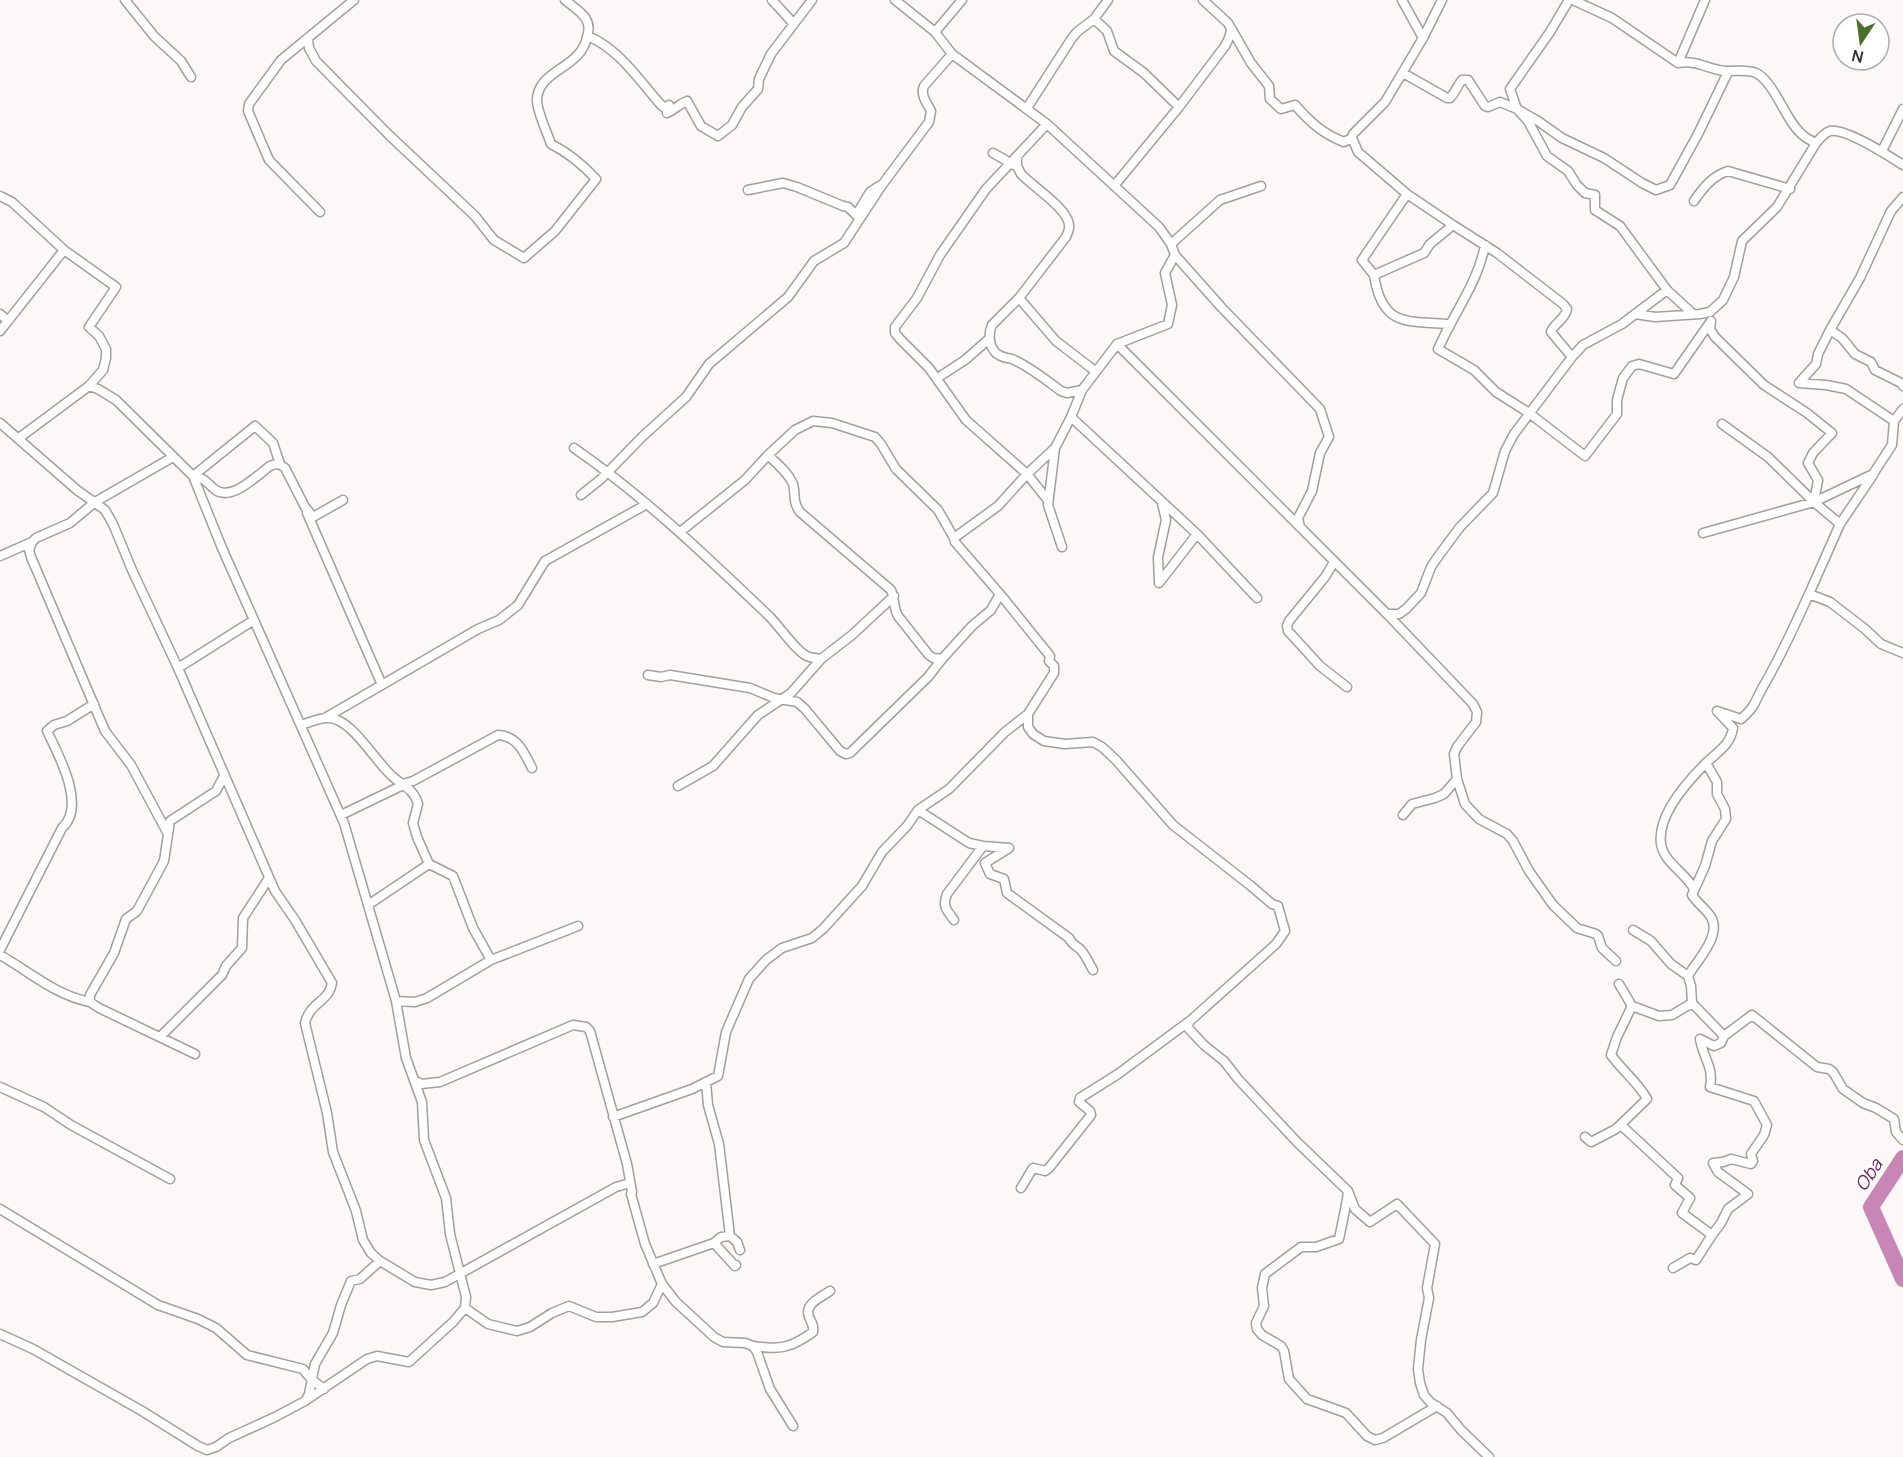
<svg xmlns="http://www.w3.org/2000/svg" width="1903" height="1457" viewBox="0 0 1903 1457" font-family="Manrope,sans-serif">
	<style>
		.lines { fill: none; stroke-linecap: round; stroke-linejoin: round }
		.river { stroke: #c786b6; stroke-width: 16 }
		.minor-casing { stroke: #a39f9f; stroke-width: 11 }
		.minor { stroke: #fff; stroke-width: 8 }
		.labels { text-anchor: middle; stroke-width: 4.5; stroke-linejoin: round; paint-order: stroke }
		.water-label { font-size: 18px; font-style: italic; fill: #6e225f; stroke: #fff }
	</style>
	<rect width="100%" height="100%" fill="#fcf8f8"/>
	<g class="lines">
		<path class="river" d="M1903,1158l-32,49 32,72"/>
		<defs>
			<path id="minor" d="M125,0l29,36 27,25 10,16
				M772,0l21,23
				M895,0l40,32 17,22 95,70 112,103 12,17 4,11 -10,18 7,32 -4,19 -51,20 270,270 86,90 4,8 -1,10 -19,25 -3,7 3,25 8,25 14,15 28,15 6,7 16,30 24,34 24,23 19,6 2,2 4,12 14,13
				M1203,0l25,23 23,40 18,23 1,13 11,10 14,-4c15,17 28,29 49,37l8,-4
				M1402,0l21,38 -38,64 -32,32 -1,4 6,14 49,42 46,31 -23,19 -6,9 -50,22c8,52 32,46 76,49l-12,25 36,21 22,22 33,21 56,43 32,-42v-14l6,-22 9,-12 7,-2 35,10 37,-53
				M1569,0l-19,32 -40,57 7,20 21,12 24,17 42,20 38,25 14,7 14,-5 28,-51 30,-62
				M1573,0l39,18 66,45c17,-3 26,4 41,7 12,3 26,-2 37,3 19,9 30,50 48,63 3,3 8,5 12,7
				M1094,19l13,12 7,20 30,22 35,34
				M935,32l27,-32
				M588,36c32,14 50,43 73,69l4,3 4,-3 -2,8c8,-3 10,-8 20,-12l14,25 17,10 14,-11 10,-18 16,-18 1,-10 12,-25 41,-54
				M308,38l1,10 7,13 73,74 86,81 19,24 30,18 31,-27 41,-52c-13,-14 -27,-26 -45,-35 -4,-12 -14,-32 -14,-44 1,-31 44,-31 50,-63 2,-6 2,-13 -1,-18 -4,-7 -15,-14 -21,-19
				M1423,38l19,-38
				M1678,63l27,-63
				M1403,73l44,25h3c5,-5 7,-12 12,-18h6l17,26 3,1 12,-5 17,7 11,12 19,35 21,15 9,14 8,8 10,2v15l25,16 47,64 26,24
				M1027,108l45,-70 5,-6 17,-13 14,-19
				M1047,124l-61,65 -46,66 -23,43 -22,29v6l5,6 29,29 37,52 61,54 20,25
				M1882,151l21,-42
				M993,153l21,12
				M1017,156v10l4,8c12,13 51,37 48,54 0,3 -2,6 -3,9l-47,61 -27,27c-4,9 -3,20 3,27 4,5 12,6 17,7 17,7 34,21 49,32l6,2 15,-3
				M1114,186l65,-79 46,-61 4,-8 2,-7
				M748,190l35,-7 14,4 46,19 5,1 8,8 14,-23 9,-6
				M0,196l12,6 52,48 52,37 -27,40 10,9 7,13v9l-3,12 -14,16 -70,52
				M1903,197l-12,14 -31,67 -30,52 12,8 13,16 16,8 4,8 26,13 2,3
				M1694,201c9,-13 18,-25 34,-30l62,18
				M320,212l-51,-52 -21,-49 1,-7 32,-44 73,-60
				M1453,225l44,28 66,51 4,5c-2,11 -13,14 -16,23l21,25
				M1171,244l49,-44 41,-14
				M1175,255l47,53 98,101 9,28 -9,16 -8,38 -14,27 2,9
				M1374,275l-12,-15 45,-66
				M1019,298l37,43 39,30
				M0,314l8,7
				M1635,314l20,3 45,-3 10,-2 13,-12 11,-23 8,-36 35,-34 39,-64c4,-5 8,-10 14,-12 16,-3 59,25 73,34
				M1711,322l-1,7 5,8 49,48 43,28 25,20 -19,20 -5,10 10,17 -4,22
				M1448,329c14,-28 31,-52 37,-84
				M1830,330l-12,24 -2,10 -17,19 27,2 20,4 48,32
				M0,331l64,-81
				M942,375l23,-15 24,-21
				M1071,417l126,117 60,64
				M0,423l77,67 28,20 8,14 19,46 46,98 97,223 20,29 37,63c-3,19 -22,19 -27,40l22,90 6,39 23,59 7,29 8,13 9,8 35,21 16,3 14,-3 171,-95 14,-4
				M1722,424l46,33 46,45 26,22
				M574,448c71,49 133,109 195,168 10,10 28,36 38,40 4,2 9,2 14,3
				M1055,448l-7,57 14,42
				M768,455c9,9 20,17 25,29 3,11 -1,17 7,28l91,78c4,9 2,17 7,26l30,38 5,4 9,1
				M1873,475l-33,49 -31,70 21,8 35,27 16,15 22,9
				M193,476c9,1 13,5 20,12 17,16 43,-12 57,-22 7,-3 10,-2 15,2l20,39 8,10 30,-17
				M193,476l62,-50 18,17 7,21
				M581,495l20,-16 42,-43 43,-39 23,-33 79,-67 26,-36 30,-18 38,-58 47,-63 2,-11c-4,-8 -11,-16 -7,-25l28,-32
				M1162,503l4,17 -8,37 1,26 38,-49
				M307,513l75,172
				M680,532l65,-52 23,-25 27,-25 18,-9 19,2 43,14 6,7 15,25 42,41 16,28
				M1703,533l111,-31 59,-28 19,-29 2,-24 9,-12
				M0,556l32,-14
				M1334,562l-9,15 -36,44 -2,5 1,5 32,35 27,21
				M1387,614h12l7,-5 15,-16 10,-26 6,-9 23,-31 33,-34 12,-42 9,-17 58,-77 11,-12 39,-21 45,-34
				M178,668l76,-48
				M648,675l13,2 9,-2 80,13 24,10 23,4 8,7 35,42 6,3 4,-1 78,-76 14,-18 30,-33 19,-16 9,-16
				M325,718l153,-89 21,-9 19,-15 27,-44 102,-57
				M301,725c11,-4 25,-10 36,-5 19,7 40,43 56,57 10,9 21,12 25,27l-5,19 4,14 12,27 24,12 20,52 18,32
				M678,786l35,-20 45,-51 33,-22 30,-34 31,-24 42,-39
				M918,810l51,33 14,3 26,2 -24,15 5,11 14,5 3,14 62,45c3,7 7,7 12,12 5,6 8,13 12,20
				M341,815l58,-28 4,-3 10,-3 85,-46c20,1 26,18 34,33
				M1403,815l9,-11 23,-6 9,-4 13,-15
				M168,834l-37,-69 -26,-34 -74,-174 -2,-7 3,-8 4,-4 34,-15 25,-21 78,-45
				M1694,889c-8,-16 -30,-26 -33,-45 -4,-28 25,-61 44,-80 12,-12 25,-18 28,-36l-16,-17 24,8c16,-14 13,-17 23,-34 17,-29 31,-60 45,-91
				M368,905l61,-41
				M954,920c-7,-10 -12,-13 -7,-26l36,-48
				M1633,930l18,11 20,23 17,12 3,10 1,17 32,33
				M0,950l62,-122c25,-22 -4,-74 -15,-97l7,-6 13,-4 27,-17
				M0,955c30,17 55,40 90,47
				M1688,976c9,-16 34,-40 23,-59 -5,-8 -14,-14 -19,-22l13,-29 7,-25 14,-22 -1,-10 -8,-15v-12l-11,-19
				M1619,984l13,22 27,10 13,-1 20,-12
				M396,1001l19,1 12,-4 64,-38 87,-34
				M1190,1021l-3,6 17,18 20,16 14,18 59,63 51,49 7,18 15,13 27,-18 38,40 -8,44 2,10 -8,42 -3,29 2,14 4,12 6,7 17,11 14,17 28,27
				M160,1037l62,-62 4,-9 16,-18 1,-30 26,-40
				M195,1054l-96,-46 -9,-6v-7l24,-42 12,-34 11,-8 27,-50 6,-40 46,-30 8,-15
				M414,1080l7,4 19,-2 133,-57 13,2 4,4 37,133 5,28 -1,2 14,50 17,40 14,18 38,35 9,5 22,1 8,3 4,6 13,37 23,37
				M706,1082l2,23 11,39 11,92
				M0,1087l44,20 27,18 99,54
				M613,1117l79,-28 26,-13 8,-44 23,-53 17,-19 16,-12 30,-10 11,-9 39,-43 20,-34 25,-26 11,-16 31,-21 56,-57 23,-18 26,-41v-7l-5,-5 1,-5 -50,-62 -45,-52 -1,-4 44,-32 29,-32 28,-26 16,-31 11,-27 35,-46
				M1621,1125l57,53 -3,7 15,13 -8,15 30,22
				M1585,1137l6,5 25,-13 31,-30c-7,-14 -26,-30 -36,-44l6,-18 15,-31
				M1021,1188l12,-20 12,3 4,-3 42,-53 -1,-4 -11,-9 1,-4 38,-24 73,-54 85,-76 9,-13 -7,-25 -6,-2 -21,-18 -78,-61 -57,-65 -14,-13 -9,-5 -28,2 -21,-3 -11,-7 -5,-7v-13
				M1348,1192c-2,16 -6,31 -9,47l-23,8h-15l-36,27 -3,14 2,18 -8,17 1,6 5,6 19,11 3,5 5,28 18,20 39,14 21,23 8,4 8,-2 54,-32
				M0,1209l158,96 40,14 18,9 31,27 56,14 8,10 13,10
				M714,1243l21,23 1,-1
				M653,1264l61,-21 7,-6 9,-1 7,6 3,8
				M1673,1268l17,-10 6,2 16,-25 9,-12 7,-14 20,-15 -30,-22 -5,-9 10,-1 8,-3 20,5 2,-3 -2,-7 13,-19 3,-10 -13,-24 -44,-14c4,-20 -7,-29 -10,-48l14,7 7,-3 3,-7 28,-21 65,52 12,2 4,3 10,17 20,14 13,5 18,11 2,13 7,8
				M465,1308l23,16 29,7 13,-4 22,-14 17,-7 27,11h16l30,-5 11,-9 9,-19
				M0,1334l33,15 109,62 56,35 9,4 9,-3 13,-9 46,-21 30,-16 62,-42 10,-3 32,6 44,-40 12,-14 1,-11 -16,-63 -4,-36 -22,-58 -2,-38 -16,-44 -10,-57 -52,-178 -122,-275 -29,-72 -77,-76 -18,-11 -9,-3
				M753,1346c27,4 38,2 60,-14 1,-6 -1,-9 -4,-15 -5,-13 11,-19 21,-26
				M306,1400l3,-6 6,-30 18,-31 8,-28 10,-24 9,-2 20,-18"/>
		</defs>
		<use href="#minor" class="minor-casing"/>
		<use href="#minor" class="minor"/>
	</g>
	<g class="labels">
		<g class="water-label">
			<text transform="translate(1869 1175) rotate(-57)" y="6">Oba</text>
		</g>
	</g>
	<g transform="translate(1861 42) rotate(193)"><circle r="28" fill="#ffffff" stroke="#aeadad" stroke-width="1.5"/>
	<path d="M0-4.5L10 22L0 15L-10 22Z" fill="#4a6f28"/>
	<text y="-9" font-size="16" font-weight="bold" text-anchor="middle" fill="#353333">N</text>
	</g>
</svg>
